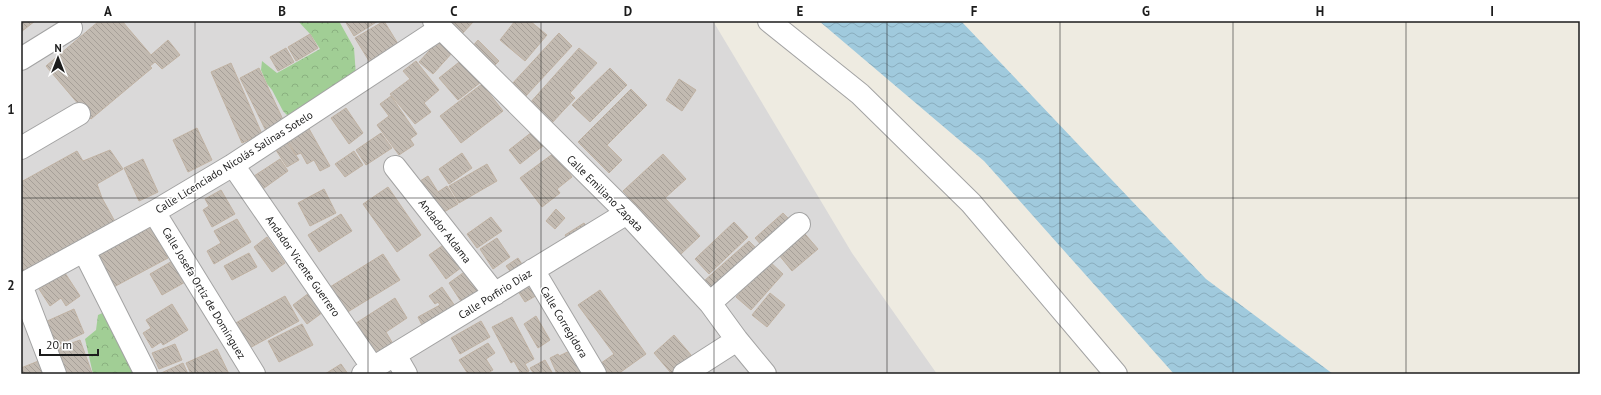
<svg xmlns="http://www.w3.org/2000/svg" width="1601" height="395" viewBox="0 0 1601 395" font-family="'PT Sans',sans-serif">
	<style>
		.residential { fill: #dad9d9 }
		.forest { fill: url(#forest-crowns) }
		.water { fill: url(#water-waves) }
		.building { fill: url(#building-back-hatch); stroke: #c0b2a3 }
		.lines { fill: none; stroke-linecap: round; stroke-linejoin: round }
		.minor-casing { stroke: #a3a3a3; stroke-width: 24 }
		.minor { stroke: #fff; stroke-width: 22 }
		.grid { fill: none; stroke: #1c1c1c; stroke-width: 1; stroke-opacity: 0.55 }
		.labels { text-anchor: middle; stroke-width: 3; stroke-linejoin: round; paint-order: stroke }
		.street-label { font-size: 11px; fill: #1c1c1c; stroke: #fff }
		.neatline { fill: none; stroke: #1c1c1c; stroke-width: 1.5 }
		.grid-label { font-size: 13px; text-anchor: middle; font-weight: bold; fill: #1c1c1c }
	</style>
	<defs>
		<pattern id="forest-crowns" width="20" height="18" patternUnits="userSpaceOnUse"><rect width="20" height="18" fill="#a1ce95"/><path d="M2 6a3 3 0 1 1 6 0M12 15a3 3 0 1 1 6 0" fill="none" stroke="#8ab080"/></pattern>
		<pattern id="water-waves" width="16" height="10" patternUnits="userSpaceOnUse"><rect width="16" height="10" fill="#a0cadd"/><path d="M0 5q4-4 8 0t8 0" fill="none" stroke="#89adbd"/></pattern>
		<pattern id="building-back-hatch" width="6" height="6" patternUnits="userSpaceOnUse"><rect width="6" height="6" fill="#c2bab1"/><path d="M-1 5l2 2M0 0l6 6M5-1l2 2" fill="none" stroke="#a69f98"/></pattern>
	</defs>
	<rect width="100%" height="100%" fill="#eeebe1"/>
	<path class="residential" d="M21,21h692l139,232 85,121h-916z"/>
	<path class="forest" d="M298,21h41l15,27 2,28 -63,45 -10,-10 -11,-21 -5,-6 -6,-14 1,-9 15,12 43,-24 -9,-14z
		M109,310l28,64h-44l-8,-35 11,-9 2,-15z"/>
	<path class="water" d="M819,21h142l245,258 127,95h-159l-190,-213z"/>
	<path class="building" d="M21,21h14l-14,11z
		M99,21h23l29,34 17,-15 12,15 -18,14 -7,-7 -5,4 2,2 -61,51 -45,-53z
		M345,21h33l-24,15z
		M384,21l19,31 -29,17 -19,-31z
		M445,21h29l-13,14z
		M515,21h15l17,14 -22,26 -25,-21z
		M559,33l13,13 -48,52 -13,-13z
		M310,34l8,14 -22,13 -8,-14z
		M478,40l21,21 -7,7 -21,-20z
		M438,41l14,12 -19,21 -14,-12z
		M286,48l8,14 -16,9 -8,-14z
		M579,48l18,15 -27,30 5,5 -24,26 -22,-20z
		M463,59l18,23 -23,18 -19,-22z
		M416,61l23,29 -15,13 7,9 -16,12 -25,-30 20,-15 -7,-8z
		M231,63l31,71 -20,9 -31,-71z
		M259,68l26,56 -18,9 -27,-55z
		M610,68l17,17 -37,37 -18,-17z
		M679,79l17,11 -14,21 -16,-11z
		M482,84l21,27 -42,32 -21,-27z
		M631,89l16,16 -40,40 15,15 -13,13 -31,-31z
		M391,96l26,38 -7,5 4,6 -15,10 -22,-30 12,-9 -9,-12z
		M346,108l17,25 -14,11 -18,-26z
		M308,127l22,39 -10,5 -6,-11 -7,4 -6,-11 -5,2 -9,-16z
		M197,128l15,32 -24,12 -15,-32z
		M537,128l11,14 -28,22 -11,-14z
		M381,133l11,15 -26,17 -10,-15z
		M286,140l13,20 -12,7 -13,-20z
		M110,150l13,19 -26,15 5,14 17,31 -98,51v-98l56,-31 6,10z
		M354,151l9,14 -18,12 -10,-13z
		M462,153l10,15 -23,16 -10,-15z
		M554,153l18,24 -15,12 3,4 -18,14 -22,-29z
		M663,154l23,25 -21,19 35,38 -19,18 -58,-63z
		M143,159l15,33 -19,9 -15,-33z
		M280,159l8,12 -28,20 -9,-13z
		M487,164l10,17 -38,22 -10,-17z
		M428,176l10,16 9,-6 11,18 -21,12 -20,-33z
		M388,187l33,48 -24,17 -34,-48z
		M324,189l12,24 -26,13 -12,-23z
		M221,190l14,24 -23,13 -9,-17 6,-4 -4,-7z
		M556,209l9,9 -10,11 -9,-8z
		M783,213l9,9 -28,26 -9,-10z
		M341,214l11,17 -33,21 -11,-17z
		M491,217l11,14 -25,17 -10,-14z
		M237,219l14,23 -37,22 -7,-13 14,-8 -7,-12z
		M734,222l14,15 -39,37 -14,-15z
		M584,223l6,8 -20,12 -5,-8z
		M150,227l18,31 -58,31 -17,-31z
		M805,234l13,15 -26,22 -13,-16z
		M267,237l18,26 -13,9 -18,-25z
		M497,238l13,19 -17,12 -13,-20z
		M449,241l17,23 -20,15 -17,-24z
		M749,241l13,13 -45,41 -13,-14z
		M249,253l8,14 -25,13 -8,-14z
		M383,254l17,26 -54,33 -16,-26z
		M518,258l7,11 -11,7 -8,-10z
		M174,260l13,21 -25,14 -12,-21z
		M769,261l14,13 -32,36 -15,-13z
		M467,270l16,23 -19,13 -15,-23z
		M65,273l15,23 -14,10 -5,-8 -11,8 -11,-17z
		M529,280l10,14 -14,8 -9,-14z
		M442,287l15,22 -33,20 -6,-12 22,-12 -2,-3 -3,2 -6,-8z
		M313,290l14,19 -20,15 -14,-19z
		M600,290l46,64 -28,20h-15l-6,-8 17,-12 -36,-49z
		M770,293l15,12 -18,22 -15,-12z
		M285,296l14,25 -53,29 -14,-25z
		M395,298l12,20 -21,14 10,17 -22,14 -24,-36z
		M172,304l16,26 -25,15 -2,-3 -9,6 -9,-15 8,-5 -5,-8z
		M74,309l10,24 -28,13 -11,-24z
		M536,316l14,24 -12,8 -14,-24z
		M512,317l22,42 -9,5 4,7 -6,3h-2l-7,-13 -3,2 -19,-36z
		M481,321l9,16 -30,17 -9,-16z
		M302,324l11,21 -34,17 -11,-21z
		M674,335l17,20 -20,18 -17,-20z
		M80,340l12,33 -26,1 -8,-26z
		M488,343l7,10 -9,6 7,11 -7,4h-18l-9,-14z
		M175,344l7,16 -23,9 -7,-16z
		M576,348l10,26h-29l-7,-16 8,-4 1,2z
		M217,349l12,25h-38l-5,-11z
		M41,360l6,14h-26v-6z
		M545,360l8,14h-19l-4,-6z
		M183,363l5,11h-29z
		M341,364l7,10h-23z"/>
	<g class="lines">
		<defs>
			<path id="minor" d="M434,21l193,192 83,90 27,37 28,34
				M769,21l91,73 111,109 145,171
				M21,59l50,-31
				M21,148l58,-34
				M233,165l140,203
				M395,167l100,127
				M154,212l100,162
				M84,251l62,123
				M533,270l62,104
				M21,285l133,-73 79,-47 208,-137
				M21,285l34,89
				M710,303l89,-79
				M395,355l11,19
				M363,374l264,-161
				M684,374l53,-34"/>
		</defs>
		<use href="#minor" class="minor-casing"/>
		<use href="#minor" class="minor"/>
	</g>
	<path class="grid" d="M195,21v353M368,21v353M541,21v353M714,21v353M887,21v353M1060,21v353M1233,21v353M1406,21v353M21,198h1559"/>
	<g class="labels">
		<g class="street-label">
			<text transform="translate(234 162) rotate(-32)" y="4">Calle Licenciado Nicolás Salinas Sotelo</text>
			<text transform="translate(605 193) rotate(45)" y="4">Calle Emiliano Zapata</text>
			<text transform="translate(445 231) rotate(52)" y="4">Andador Aldama</text>
			<text transform="translate(303 266) rotate(55)" y="4">Andador Vicente Guerrero</text>
			<text transform="translate(204 293) rotate(59)" y="4">Calle Josefa Ortiz de Domínguez</text>
			<text transform="translate(495 294) rotate(-32)" y="4">Calle Porfirio Díaz</text>
			<text transform="translate(564 322) rotate(59)" y="4">Calle Corregidora</text>
		</g>
	</g>
	<rect width="1601" height="395" fill="none" stroke="#ffffff" stroke-width="44"/>
	<g transform="translate(58 58)" stroke="#ffffff" stroke-width="3" paint-order="stroke">
	<path d="M0-3L7 15L0 10L-7 15Z" fill="#1c1c1c"/>
	<text y="-6" font-size="11" font-weight="bold" text-anchor="middle" fill="#1c1c1c">N</text>
	</g>
	<path d="M40 349v6h58v-6" fill="none" stroke="#1c1c1c" stroke-width="2"/>
	<text x="46" y="349" font-size="12" fill="#1c1c1c" stroke="#ffffff" stroke-width="3" paint-order="stroke">20 m</text>
	<rect x="22" y="22" width="1557" height="351" class="neatline"/>
	<g class="grid-label">
		<text x="108" y="16">A</text>
		<text x="282" y="16">B</text>
		<text x="454" y="16">C</text>
		<text x="628" y="16">D</text>
		<text x="800" y="16">E</text>
		<text x="974" y="16">F</text>
		<text x="1146" y="16">G</text>
		<text x="1320" y="16">H</text>
		<text x="1492" y="16">I</text>
		<text x="11" y="114">1</text>
		<text x="11" y="290">2</text>
	</g>
</svg>
